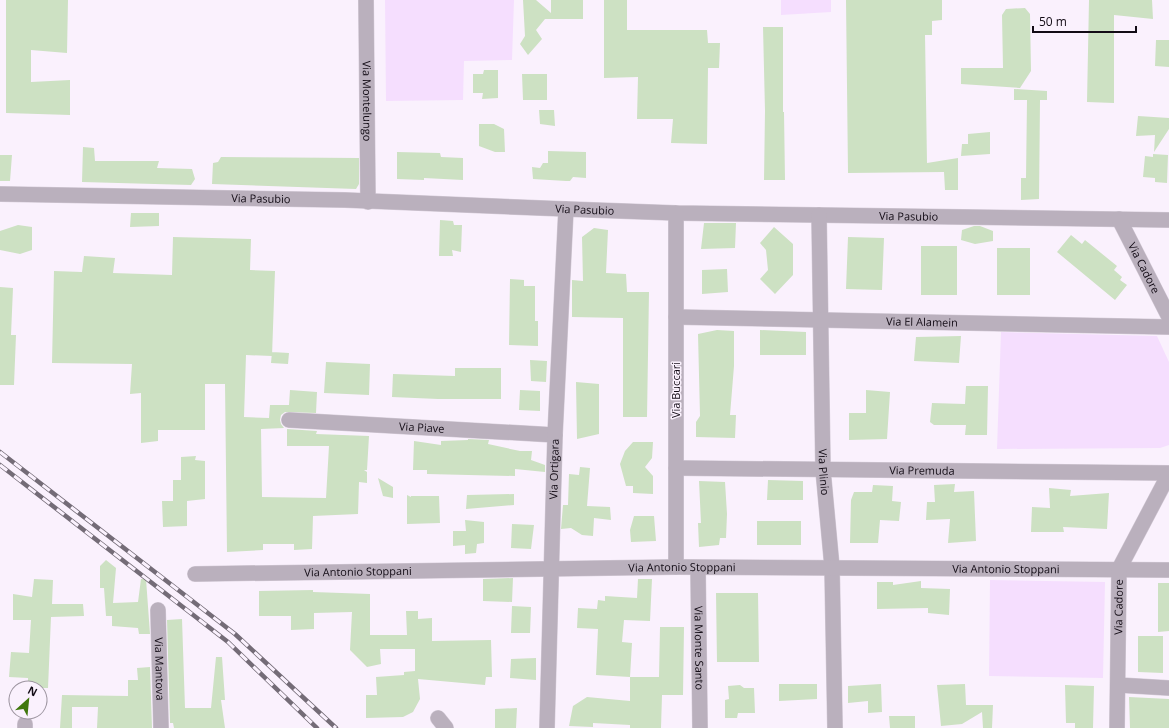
<svg xmlns="http://www.w3.org/2000/svg" width="1169" height="728" viewBox="0 0 1169 728" font-family="'Open Sans',sans-serif">
	<style>
		.green { fill: #f5defe }
		.building { fill: #cde1c3 }
		.lines { fill: none; stroke-linecap: round; stroke-linejoin: round }
		.minor-casing { stroke: #d5ccd8; stroke-width: 16 }
		.minor { stroke: #bab0bd; stroke-width: 15 }
		.rail-casing { stroke: #746c77; stroke-width: 4.5 }
		.rail { stroke: #faf1fd; stroke-width: 3; stroke-dasharray: 9; stroke-linecap: butt }
		.labels { text-anchor: middle; stroke-width: 3; stroke-linejoin: round; paint-order: stroke }
		.street-label { font-size: 11px; fill: #120b15; stroke: #faf1fd }
	</style>
	<rect width="100%" height="100%" fill="#faf1fd"/>
	<path class="green" d="M385,0h129l-2,60 -48,1 -1,39 -77,1z
		M781,0h50v12l-50,3z
		M1001,332l156,4 12,26v83l-9,3 -163,1z
		M990,580l115,2 -2,96 -114,-2z"/>
	<path class="building" d="M6,0h62l-1,53 -36,-3v32l39,-2v35l-64,-2z
		M523,0h13l15,13v-13h32v19h-38l-9,11 6,9 -14,16 -8,-11 5,-8z
		M604,0h23v30h80l1,13h12l-1,25h-11l-1,76 -36,-1 2,-24h-36l1,-42 -34,1z
		M846,0h96v20l-10,1v14h-7l2,128 31,-5v32h-13l-1,-18 -96,1z
		M1089,0h63l1,19 -39,-4v88l-27,-1z
		M1025,8l5,6 1,57 -11,17 -59,-4v-16h42l-1,-53 4,-6z
		M763,27h20v85h1l1,68h-21l1,-69z
		M1156,40h13v27l-14,-1z
		M484,70h14v28l-16,1 1,-6h-10v-19h10z
		M522,74h25v26h-24z
		M1014,89l33,2v9h-7l-1,99 -18,1v-22h5l1,-78h-13z
		M539,110h15l1,16 -15,-2z
		M1138,116l31,2v11l-15,23 1,-17 -19,1z
		M479,124h15l10,5 1,23h-10l-16,-6z
		M990,132v22l-29,2 1,-12h6v-10z
		M83,147l11,1 1,13h64l-2,7 35,1 3,10 -4,6 -109,-3z
		M548,151l38,1v26l-13,-1 -3,4h-4l-33,-2 -1,-12 8,1 3,-5h5z
		M397,152l43,1 1,4 22,1v22l-39,-2v2l-27,-1z
		M1153,154l15,1 -1,28 -12,-1v-4l-12,-1 2,-21 8,1z
		M0,155h12l-2,26h-10z
		M221,157l138,1v26l-3,5 -144,-5 1,-21 5,-1z
		M131,213h28v13l-29,1z
		M440,220l13,1 1,4h8l-1,27 -9,-2 1,6h-14z
		M704,223h32l-1,25 -34,1z
		M18,225l14,2v23l-12,4 -20,-4v-19z
		M974,226h6l13,5v10l-18,3 -14,-4 1,-10z
		M774,227l19,17v31l-18,19 -15,-15 8,-9 -2,-20 -6,-7z
		M594,228l14,2 -2,43 20,1 1,18h22l-2,125h-24v-99l-51,-1v-37l11,1 -1,-44z
		M1071,235l11,9 3,-4 32,26 -3,4 8,7 -2,3 7,5 -12,15 -58,-48z
		M173,237l78,2 -1,31 25,1 -3,85 -26,-1 -2,62 25,1 1,-13h19l1,-15 27,2 -1,21 -31,-1 -4,3 -1,5 1,4 3,4 -23,1 1,68 64,1 3,-52h-42v-17l30,2 -1,3 53,2 -2,34h-3l3,2v11l-8,-1 -1,32 -45,2 -1,33 -18,1v-6h-31v6l-36,2 -2,-168h-20v46h-47v11l-17,2v-50l-11,1 2,-30 -80,-1 2,-92 28,1 2,-16 31,2 -2,15 59,2z
		M848,237l36,1 -2,52 -36,-1z
		M921,246h36v49h-36z
		M997,248h33v47h-33z
		M727,269l1,23 -26,2v-24z
		M510,279l14,1v6h11v35h3v25l-29,-1z
		M0,287l13,1 -2,47h5l-2,50h-14z
		M717,330l17,1v35l-4,49h6l-1,23 -39,-1v-15l4,-6 -2,-82z
		M760,330l46,2v23h-46z
		M961,336l-2,27 -45,-2 2,-24z
		M272,352l17,1 -1,11 -17,-1z
		M530,360l17,1 -1,21 -15,-1z
		M326,362l44,2 -1,31 -45,-2z
		M455,368h46v31h-63l-46,-2 1,-23 62,2z
		M576,382l23,2v50l-22,5z
		M966,386h22l-1,49h-22l1,-10h-32l-4,-3 2,-19 33,1z
		M520,390l20,1v20l-21,-1z
		M866,390l24,2 -3,47 -38,1v-27h17z
		M468,439l21,1 -1,4 32,7h12l-1,9 14,5v7l-30,-3v7l-88,-2v-4h-14l1,-29 27,4v-4l27,-1z
		M633,442h20l-1,16 -7,9 8,9v18l-20,-1v-7h-7l-6,-22 5,-13z
		M196,456l-1,4 10,1v38l-18,2v25l-24,1 -1,-26h11v-21h8v-23z
		M580,467l10,1 -3,38 23,1 1,13 -17,-2 -1,18 -11,-1 -11,-7 -10,1 2,-24h5l1,-31 10,1z
		M378,478l15,9v11l-10,-2z
		M768,480l35,1v19h-36z
		M699,481l26,1 2,32 -1,24h-6l-1,7 -20,2 -1,-24h3z
		M955,484l-1,8 20,-1 2,50 -28,2 2,-24 -24,1 1,-18h8l-1,-17z
		M873,485l20,1 -1,15 9,1 -2,19 -19,-1 -2,23h-28l1,-43 3,-8h18z
		M1049,488l22,2 -1,6 39,-3 -2,36 -44,-2 1,5h-33l1,-25 18,1z
		M514,494v11l-48,4 1,-14z
		M407,495l4,2v-1h28l1,27 -33,1z
		M634,516h20l2,25 -25,1 -1,-12z
		M465,520l19,2v21l-7,1 -1,9 -11,1v-9l-12,1v-15h13z
		M757,521h44v24h-44z
		M512,524l22,1 -3,24 -20,-1z
		M106,560l10,8 -3,35 25,-1 3,-23h5l4,55h-11l-1,-6 -26,-2v-10h-6l-2,-28h-4v-22z
		M513,578l-1,24 -29,-1v-22z
		M34,579l19,1 -1,24h31l1,12 -33,1 -3,71h-20v-10l-19,-1 2,-25 18,1 2,-33h-18v-26l19,3z
		M638,579h14l-2,42 -26,-1 -2,22 10,1 -2,34 -34,-2 2,-46 -21,-1 1,-20 19,1 1,-9 7,1v-5l32,2z
		M921,581v7l29,1 -1,26 -21,-2v-5l-51,1v-27h16v3z
		M1158,583h11v48l-11,1z
		M313,590v2l57,2v41h37l-1,-24h12v8l14,-1v23l59,-1 1,37h-6l-1,8 -67,-6 2,20 -7,13 -10,5 -37,1v-23h11l-1,-18 28,-2v-3l11,-1v-22h-35l1,15 -14,3 -17,-17 2,-38 -38,1v16l-23,1v-14h-32v-25z
		M716,593h42l1,69h-42z
		M512,606l19,1 -1,26h-19z
		M182,619l3,89h26l5,-51h6l3,43h-4l4,28h-51l-1,-5h-3l-3,-103z
		M660,627h24l-1,68h-21l-1,33h-31v-3l-37,-2v4l-24,-1 4,-20 14,-9 43,4v-24h29z
		M1138,636h25v37l-25,-1z
		M536,658v22l-26,-2 1,-19z
		M150,667l2,61h-55l1,-21h-26v21h-12l2,-33 66,1v-16h10l-1,-12z
		M779,684h38v15l-38,2z
		M881,684l1,28 -14,1v-12l-20,2v-17z
		M965,684l1,21h27l-1,23h-9l-1,-16 -20,12 -21,2 -4,-41z
		M740,685l4,3h10l1,25h-17l-1,5h-12v-18l4,-1 -1,-13z
		M1065,685l29,1 -1,42h-18v-5h-9z
		M1129,697l40,2v29h-39z
		M517,708l-1,20h-21v-19z
		M889,716h26v12h-25z"/>
	<g class="lines">
		<defs>
			<g id="minor">
				<path id="s1" d="M366,0l2,202"/>
				<path id="s2" d="M0,194l345,6 221,9 110,4 493,7"/>
				<path id="s3" d="M819,215l4,255 9,97 3,161"/>
				<path id="s4" d="M1119,219l50,98"/>
				<path id="s5" d="M676,317l493,10"/>
				<path id="s6" d="M289,420l266,15"/>
				<path id="s7" d="M676,468l493,5"/>
				<path d="M676,567v-354"/>
				<path id="s8" d="M698,568l2,160"/>
				<path id="s9" d="M195,574l481,-7 493,3"/>
				<path id="s10" d="M158,610l3,118"/>
				<path d="M1118,685l51,3"/>
				<path d="M438,718l8,10"/>
				<path d="M25,724v4"/>
				<path id="s11" d="M547,728l8,-293 11,-226"/>
				<path id="s12" d="M1117,728l2,-159 50,-95"/>
			</g>
		</defs>
		<use href="#minor" class="minor-casing"/>
		<use href="#minor" class="minor"/>
		<defs>
			<path id="rail" d="M0,452l235,182 101,94
				M0,465l228,177 89,86"/>
		</defs>
		<use href="#rail" class="rail-casing"/>
		<use href="#rail" class="rail"/>
	</g>
	<g class="labels">
		<g class="street-label">
			<text dy="4" stroke="none"><textPath href="#s1" startOffset="101">Via Montelungo</textPath></text>
			<text dy="4" stroke="none"><textPath href="#s2" startOffset="261">Via Pasubio</textPath></text>
			<text dy="4" stroke="none"><textPath href="#s2" startOffset="585">Via Pasubio</textPath></text>
			<text dy="4" stroke="none"><textPath href="#s2" startOffset="909">Via Pasubio</textPath></text>
			<text dy="4" stroke="none"><textPath href="#s4" startOffset="55">Via Cadore</textPath></text>
			<text dy="4" stroke="none"><textPath href="#s5" startOffset="246">Via El Alamein</textPath></text>
			<text transform="translate(676 390) rotate(-90)" y="4">Via Buccari</text>
			<text dy="4" stroke="none"><textPath href="#s6" startOffset="133">Via Piave</textPath></text>
			<text dy="4" stroke="none"><textPath href="#s11" startOffset="259">Via Ortigara</textPath></text>
			<text dy="4" stroke="none"><textPath href="#s7" startOffset="246">Via Premuda</textPath></text>
			<text dy="4" stroke="none"><textPath href="#s3" startOffset="257">Via Plinio</textPath></text>
			<text dy="4" stroke="none"><textPath href="#s9" startOffset="487">Via Antonio Stoppani</textPath></text>
			<text dy="4" stroke="none"><textPath href="#s9" startOffset="811">Via Antonio Stoppani</textPath></text>
			<text dy="4" stroke="none"><textPath href="#s9" startOffset="163">Via Antonio Stoppani</textPath></text>
			<text dy="4" stroke="none"><textPath href="#s12" startOffset="121">Via Cadore</textPath></text>
			<text dy="4" stroke="none"><textPath href="#s8" startOffset="80">Via Monte Santo</textPath></text>
			<text dy="4" stroke="none"><textPath href="#s10" startOffset="59">Via Mantova</textPath></text>
		</g>
	</g>
	<g transform="translate(28 700) rotate(27)"><circle r="19" fill="#faf1fd" stroke="#9d95a0"/>
	<path d="M0-3L7 15L0 10L-7 15Z" fill="#40780d"/>
	<text y="-6" font-size="11" font-weight="bold" text-anchor="middle" fill="#120b15">N</text>
	</g>
	<path d="M1033 26v6h103v-6" fill="none" stroke="#120b15" stroke-width="2"/>
	<text x="1039" y="26" font-size="12" fill="#120b15" stroke="#faf1fd" stroke-width="3" paint-order="stroke">50 m</text>
</svg>
